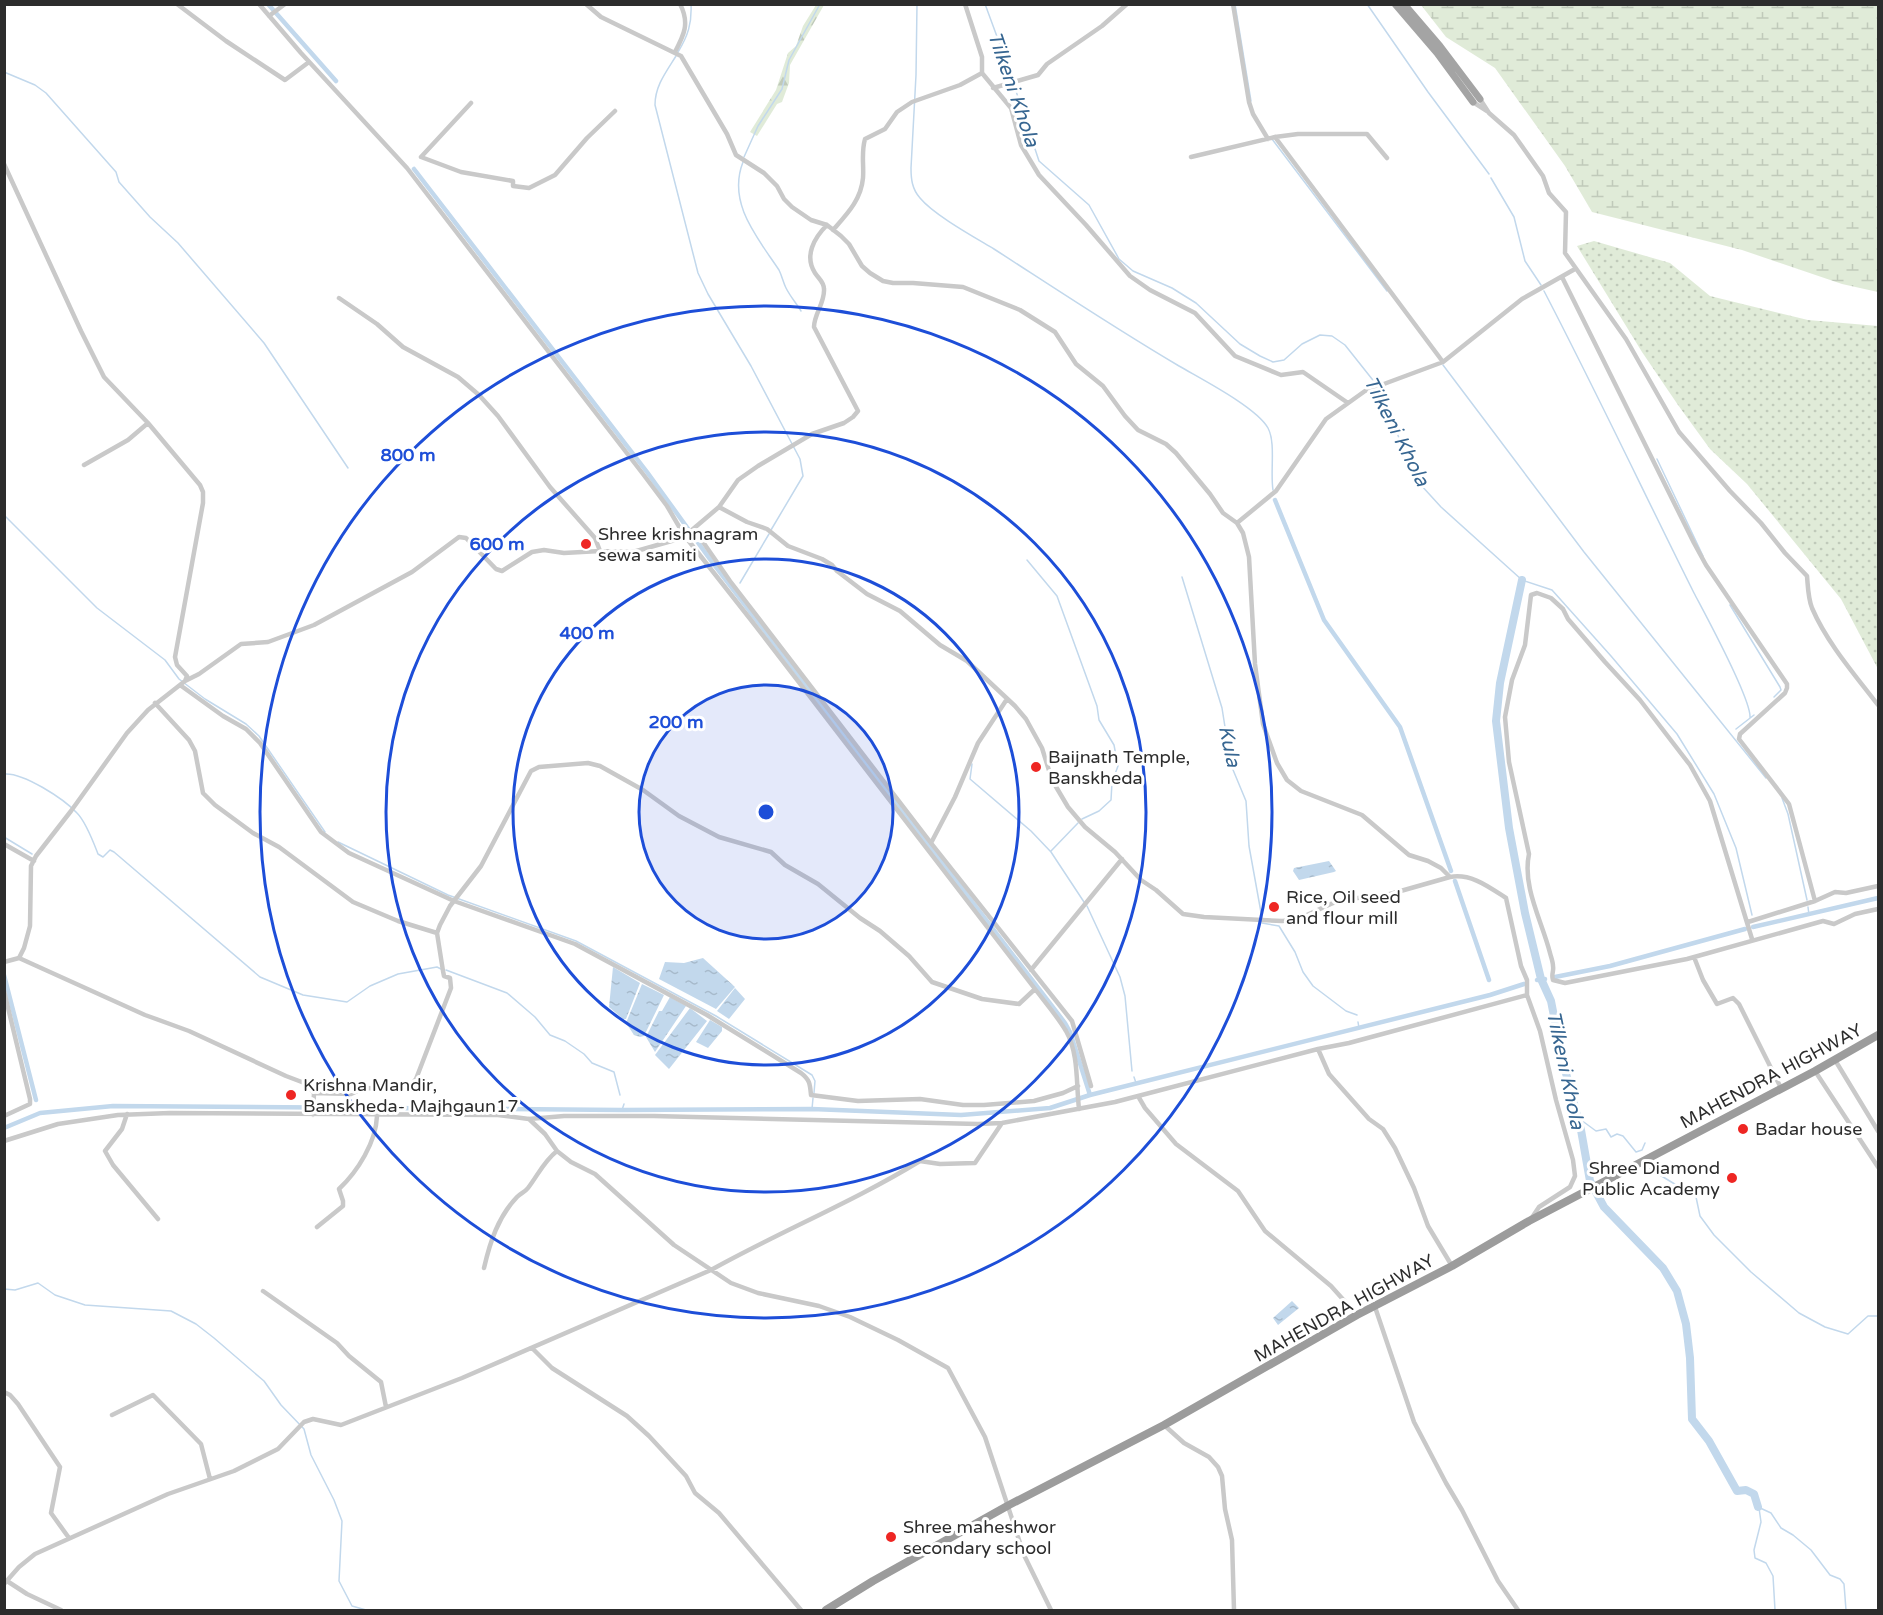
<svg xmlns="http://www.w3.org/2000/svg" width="1883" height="1615" viewBox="0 0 1883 1615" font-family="'Varela Round',sans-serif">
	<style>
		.grass { fill: url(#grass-dots) }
		.forest { fill: url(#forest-firs) }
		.wetland { fill: url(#wetland-marsh) }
		.water { fill: url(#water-ripples) }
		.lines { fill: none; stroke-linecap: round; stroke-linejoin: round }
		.stream { stroke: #c2d8ec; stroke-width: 1.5 }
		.canal { stroke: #c2d8ec; stroke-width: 4.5 }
		.river { stroke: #c2d8ec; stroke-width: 8 }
		.minor { stroke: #c9c9c9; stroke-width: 4.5 }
		.primary { stroke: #a4a4a4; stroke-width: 7 }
		.trunk { stroke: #9c9c9c; stroke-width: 8 }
		.ring { fill: none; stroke: #1d4ed8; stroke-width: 3 }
		.poi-dot { fill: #ee2623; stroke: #fff; stroke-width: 2 }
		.labels { text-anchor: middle; stroke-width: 6; stroke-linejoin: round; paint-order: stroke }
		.poi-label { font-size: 18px; fill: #2c2c2c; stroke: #fff; text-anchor: start }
		.street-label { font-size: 18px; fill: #2c2c2c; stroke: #fff }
		.water-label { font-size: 20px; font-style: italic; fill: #376691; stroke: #fff }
		.centre { fill: #1d4ed8; stroke: #fff; stroke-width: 3 }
		.ring-label { font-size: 18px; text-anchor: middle; font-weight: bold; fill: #1d4ed8; stroke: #fff; stroke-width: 6; stroke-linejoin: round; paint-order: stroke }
	</style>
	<defs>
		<pattern id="grass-dots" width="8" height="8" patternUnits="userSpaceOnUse" patternTransform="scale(1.5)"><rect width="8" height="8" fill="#e0ebd8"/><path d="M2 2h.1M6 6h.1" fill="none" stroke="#c0caba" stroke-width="1.8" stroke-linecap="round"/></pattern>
		<pattern id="forest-firs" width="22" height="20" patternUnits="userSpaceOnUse" patternTransform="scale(1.5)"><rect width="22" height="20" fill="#e0ebd8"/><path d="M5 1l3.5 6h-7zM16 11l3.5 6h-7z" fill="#c0caba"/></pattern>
		<pattern id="wetland-marsh" width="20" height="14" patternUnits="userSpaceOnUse" patternTransform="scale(1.5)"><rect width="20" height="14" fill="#e0ebd8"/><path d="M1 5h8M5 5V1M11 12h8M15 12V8" fill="none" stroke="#c0caba"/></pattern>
		<pattern id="water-ripples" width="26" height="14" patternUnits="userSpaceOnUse" patternTransform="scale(1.5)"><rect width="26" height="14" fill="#c2d8ec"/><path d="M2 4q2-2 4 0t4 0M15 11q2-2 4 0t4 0" fill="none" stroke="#a7bacb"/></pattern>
	</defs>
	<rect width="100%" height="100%" fill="#fff"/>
	<path class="grass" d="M1594,241l76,22 40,33 98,24 70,6v343l-37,-70 -94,-115 -37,-35 -32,-44 -36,-53 -65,-106z"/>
	<path class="forest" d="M816,5h8l-34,60 -1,18 -7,19 -5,2 -20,32 -7,-4 26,-42 12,-37 8,-7 7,-20z"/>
	<path class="wetland" d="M1421,5h457v287l-36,-8 -100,-34 -150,-38 -27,-46 -70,-98 -49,-31z"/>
	<path class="water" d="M1329,861l7,10 -2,1 -35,8 -6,-9 1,-3z
		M703,958l32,29 -19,22 -57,-30 6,-17 19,1z
		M613,967l27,16 -14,36h-3l-14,-12z
		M642,984l22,11 -20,41 -4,1 -6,-2 -8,-12z
		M735,988l10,11 -16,20 -12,-8z
		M670,997l16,9 -31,46 -9,-15 13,-26h3z
		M690,1008l17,13 -38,48 -14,-14z
		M710,1020l12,7v4l-14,17 -12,-6z
		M1292,1301l7,7 -21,17 -5,-7z"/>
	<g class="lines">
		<path class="stream" d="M917,4l-1,71 -5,93c0,11 1,21 9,30 14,17 54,39 74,51 62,40 122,80 185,117 22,13 77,41 89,62 8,15 2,44 5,62
			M985,4l28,76
			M1235,4l16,97
			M1367,4l61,88 61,82
			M678,52c10,-16 14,-29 13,-48
			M676,56c-10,16 -21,30 -21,49l43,168 10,21 43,72 49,93 3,17 -32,54
			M4,72l31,13 11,8 70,79 3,10 31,35 28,26 86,100 84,125
			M1014,85l25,76 50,44 30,54 14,12 39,17 24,15 44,41 20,12 13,6 11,-2 18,-16 18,-9 12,1 13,9 31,39
			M1272,139l115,152
			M744,157l14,-31 24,-37 7,-29 31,-56
			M743,162c-16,41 14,75 36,108 3,6 4,12 7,18 4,8 10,15 15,23
			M1491,178l23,39 11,44 16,24
			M1544,291c52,100 100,202 150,302 11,21 58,107 56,125
			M1443,365l141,187 182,226
			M1378,388l14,31 15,41 13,24 21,23 81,73 30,10 59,66 66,78 37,60 22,54 16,67
			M1657,459l46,97
			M4,515l93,93 68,52 14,19 26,20 41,25 13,12 66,96
			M1027,560l30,36 40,110 2,14 15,25 4,21 -6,16 -1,18 -12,11 -17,8
			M1182,577l40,131 9,57 15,36 3,45 13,72
			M740,583l29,-49
			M1730,605l50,82 1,3 -7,7
			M1736,729l18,-14
			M972,764l-2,15 61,52 20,21 33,50
			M4,774c19,-2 60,25 73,39 9,9 16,28 21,41l5,3 7,-7 4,2 146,125 43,18 44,7 23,-16 28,-12 39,-7 4,2
			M1782,798l6,16 19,86
			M4,837l28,17
			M338,842l110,53 128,46 140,75 96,59 3,6 -1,12
			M1051,851l27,-28
			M1087,906l33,71 5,19 7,75
			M1808,907l1,8
			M1262,923l17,3 16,26 8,20 10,14 33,25 11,4
			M446,970l61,23 28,24 15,18 15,6 19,13 8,9 22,9 6,23
			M1358,1022l1,6
			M1134,1077l2,6
			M812,1109l1,-11
			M622,1110l2,-6
			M1577,1117l19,14 10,-2 5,8 6,-3 6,2 13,16 6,-2 3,-7
			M1650,1169l46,28 4,19 14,19 37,37 48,41 26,14 23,7 20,-18h10
			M4,1289l11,1 23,-7 17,12 30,10 86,6 25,13 18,14 50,43 17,24 23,24 7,26 23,45 8,21 -3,60 13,25 14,4
			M1758,1507l13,6 10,15 12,7 18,15 19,25 10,4 4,5 2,26
			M1759,1508l2,14 -7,28 1,8 11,5 7,13 2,34"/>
		<path class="canal" d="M268,4l68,77
			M414,169l233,303 65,90 353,461 5,9 20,63
			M1275,500l49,120 76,107 51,144
			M1455,881l34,99
			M1753,927l125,-29
			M4,975l32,125
			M1555,977l55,-11 135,-37
			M1537,980l8,-1
			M4,1128l36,-15 73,-7 509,4 190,-1 149,6 89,-7 40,-13 400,-100 34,-11"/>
		<path class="river" d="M1522,580l-22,103 -4,38 13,107 16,85 16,66 10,22 12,61 18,68 9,51 14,26 59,61 14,23 9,33 4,34 2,61 17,22 28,50 9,-1 8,4 4,13"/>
		<path class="minor" d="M177,4l49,37 59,39 24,-18
			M259,4l42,49 106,115 236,306 24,32 17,29 67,85 284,369c10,13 22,27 31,42 13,23 10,53 13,78
			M586,4l15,13 80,39 46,78 9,21 28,18 13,13 7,13 8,8 19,13 16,5 14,11 8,8 13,22 8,7 13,8 10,2h20l50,4 57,23 35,22 21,32 27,22 22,30 13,14 28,14 10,9 34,41 13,19 14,10 6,10 6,24 6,107 8,60 14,39 10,17 14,11 61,24 47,40 19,6 13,7 9,9c21,-4 39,10 56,21l15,68 6,14v15l13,36 16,69 17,60 2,16 -5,11 -31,20 -8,12
			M965,4l17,53v16
			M1233,4l16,98 4,12 15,25
			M269,16l16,-12
			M675,52c9,-17 15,-29 5,-48
			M993,88l45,-13 9,-11 55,-38 25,-22
			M1480,99l9,14 25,22 29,41 6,17 17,19 -1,41 61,86 53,93 51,59 31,32 24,30 22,23c1,11 1,22 5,32 15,35 43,67 66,97
			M1473,102l14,9
			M471,103l-50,54 40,15 52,9v5l16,2 26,-13 32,-37 28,-27
			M1275,137l168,225
			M1191,157l84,-20 23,-3h69l20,24
			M4,164l77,167 23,46 44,46 52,62 3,7v11l-28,154 2,8 10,11 -2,5
			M833,230c14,-16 28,-30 30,-52 1,-14 -2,-25 2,-39l20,-10 12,-17 15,-10 48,-17 22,-12 29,35 10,37 18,30 47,50 44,51 20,14 45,23 40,43 46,19 22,-3 45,31
			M1562,277l132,266 12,22 81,119v4l-2,5 -45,41 -1,5 50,65 26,97
			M339,298l38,26 26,23 55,30 21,18 19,21 52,71 45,51 5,13
			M84,465l44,-25 20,-17
			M719,507l28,15 20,7 21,17 34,13 10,6 5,6 30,23 33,17 40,34 27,16 48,45 11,13 16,29 10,32 16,27 17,20 30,25 26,28 15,10 27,24 21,3 78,4 14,-1 37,-17 18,-5h25l74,-21
			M1237,523l39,-32 50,-72 39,-28 78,-29 79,-63 53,-30
			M694,529l36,52 201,262 141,178 19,65
			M180,685l43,31 23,13 14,14 61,89 28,21 105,48 121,43 132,71 94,58c9,7 9,11 10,22l47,6 62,-2 43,6h21l50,-4 29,-8 15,-7
			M155,703l34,37 6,11 8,42 12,12 38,28 26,14 74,55 45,19 39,12
			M931,843l24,-46 23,-54 29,-44
			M4,844l30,17
			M1748,922l67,-21 20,-9 11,1 32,-7
			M1752,939l-42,-138 -20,-36 -50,-65 -35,-38 -37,-43 -5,-10 -12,-11 -14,-5 -6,2 -6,50 -13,35 -7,37 4,45 20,92c-7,33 13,67 21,99 1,4 3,9 3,13 1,6 -2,8 0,14l12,3 122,-24 136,-38 11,3 21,-10 23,-5
			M1694,957l9,23 14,24 16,-6 6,6 42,84
			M19,958l126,57 44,16 97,45 21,8 7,9 -1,22
			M4,962l15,-4 5,-10 6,-22 1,-60 5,-10 35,-45 56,-78 21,-23 37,-29 14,-7 42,-30 27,-2 46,-17 98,-53 47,-35 7,1 30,31 6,2 30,-19 12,-2 20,3 36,-2 33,1 42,-12 11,-5 33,-28 19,-27 20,-14 54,-32 32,-11 9,-6 5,-6 -44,-84c0,-13 11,-24 10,-38 0,-7 -5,-10 -9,-16 -11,-17 -1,-35 12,-48
			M1031,970l91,-111
			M4,991l26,108v5l-26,12
			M1318,1049l11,25 40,45 14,10 12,19 19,40 14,38 24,40
			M1835,1060l43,71
			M1815,1071l63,96
			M314,1093l37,1 13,-6 32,1 15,-4 5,-6 35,-91 -1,-10 -6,-2 -1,-5 -6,-38 3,-8 10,-19 31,-40 50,-95 8,-4 49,-4 12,3 43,24 36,26 40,21 52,15 14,13 33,19 42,34 20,13 29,25 23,26 50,17 37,5 16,-15
			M1138,1096l7,12 31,36 62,47 27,40 66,55 26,29
			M127,1114l-5,15 -17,22 8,14 45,54
			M529,1119l16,15 12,17 14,11 24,12 79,71 57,38 27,10 61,13 31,11 48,23 50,28 37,69 39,118 27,55
			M4,1141l54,-17 60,-9 52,-2 328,2 31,4 35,-3h90l324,8 24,-1 113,-21 203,-53 31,-6 178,-48
			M317,1227l26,-21v-5l-4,-12c19,-18 37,-47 38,-73
			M484,1268c6,-26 14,-51 33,-71 4,-4 8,-5 11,-9 10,-13 16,-27 29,-37
			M263,1291l74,52 12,13 32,26 5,25
			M1375,1307l39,115 32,61 16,27 36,71 20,29
			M532,1348l20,20 75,48 22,20 37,40 9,17 24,20 82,97
			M4,1392l6,3 8,9 42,63 -9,46 18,25
			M112,1415l41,-20 48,49 9,35
			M1164,1425l20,18 25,14 9,10 4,9 3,33 7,31 2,70
			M7,1581l20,13 34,16
			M4,1584l15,-17 16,-13 133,-60 66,-23 44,-22 26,-27 9,-3 28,6 121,-47 249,-108c68,-38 142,-68 209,-109l20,3 35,-1 27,-40"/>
		<path class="primary" d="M1395,4l42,49 36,49
			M1404,4l36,42 40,53"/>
		<path class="trunk" d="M826,1610l47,-29 136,-76 155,-80 193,-110 95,-49 77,-45 286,-150 63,-36"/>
	</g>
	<circle cx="766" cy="812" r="127" fill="#1d4ed8" fill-opacity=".12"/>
	<g class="ring">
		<circle cx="766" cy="812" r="127"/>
		<circle cx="766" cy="812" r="253"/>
		<circle cx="766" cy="812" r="380"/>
		<circle cx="766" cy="812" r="506"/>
	</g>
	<g class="poi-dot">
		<circle cx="586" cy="544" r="6"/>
		<circle cx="1036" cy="767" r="6"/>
		<circle cx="1274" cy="907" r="6"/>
		<circle cx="291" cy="1095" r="6"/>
		<circle cx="1743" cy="1129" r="6"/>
		<circle cx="1732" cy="1178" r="6"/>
		<circle cx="891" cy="1537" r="6"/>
	</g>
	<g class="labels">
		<g class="poi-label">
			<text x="598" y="540">Shree krishnagram<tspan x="598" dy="21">sewa samiti</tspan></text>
			<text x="1048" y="763">Baijnath Temple,<tspan x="1048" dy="21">Banskheda</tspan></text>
			<text x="1286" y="903">Rice, Oil seed<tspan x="1286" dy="21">and flour mill</tspan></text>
			<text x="303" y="1091">Krishna Mandir,<tspan x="303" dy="21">Banskheda- Majhgaun17</tspan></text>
			<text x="1755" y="1135">Badar house</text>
			<text x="1720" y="1174" text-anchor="end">Shree Diamond<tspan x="1720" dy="21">Public Academy</tspan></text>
			<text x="903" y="1533">Shree maheshwor<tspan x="903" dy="21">secondary school</tspan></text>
		</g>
		<g class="street-label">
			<text transform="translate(1771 1076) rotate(-28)" y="6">MAHENDRA HIGHWAY</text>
			<text transform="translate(1344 1308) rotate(-29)" y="6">MAHENDRA HIGHWAY</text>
		</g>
		<g class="water-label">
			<text transform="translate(1014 89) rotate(71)" y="7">Tilkeni Khola</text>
			<text transform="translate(1397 431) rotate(63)" y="7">Tilkeni Khola</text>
			<text transform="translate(1230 746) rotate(78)" y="7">Kula</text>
			<text transform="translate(1566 1070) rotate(78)" y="7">Tilkeni Khola</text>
		</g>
	</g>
	<circle cx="766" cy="812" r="9" class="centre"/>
	<g class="ring-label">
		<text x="408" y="461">800 m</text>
		<text x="497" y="550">600 m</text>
		<text x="587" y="639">400 m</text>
		<text x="676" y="728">200 m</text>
	</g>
	<rect width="1883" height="1615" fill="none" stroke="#2c2c2c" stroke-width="12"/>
</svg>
